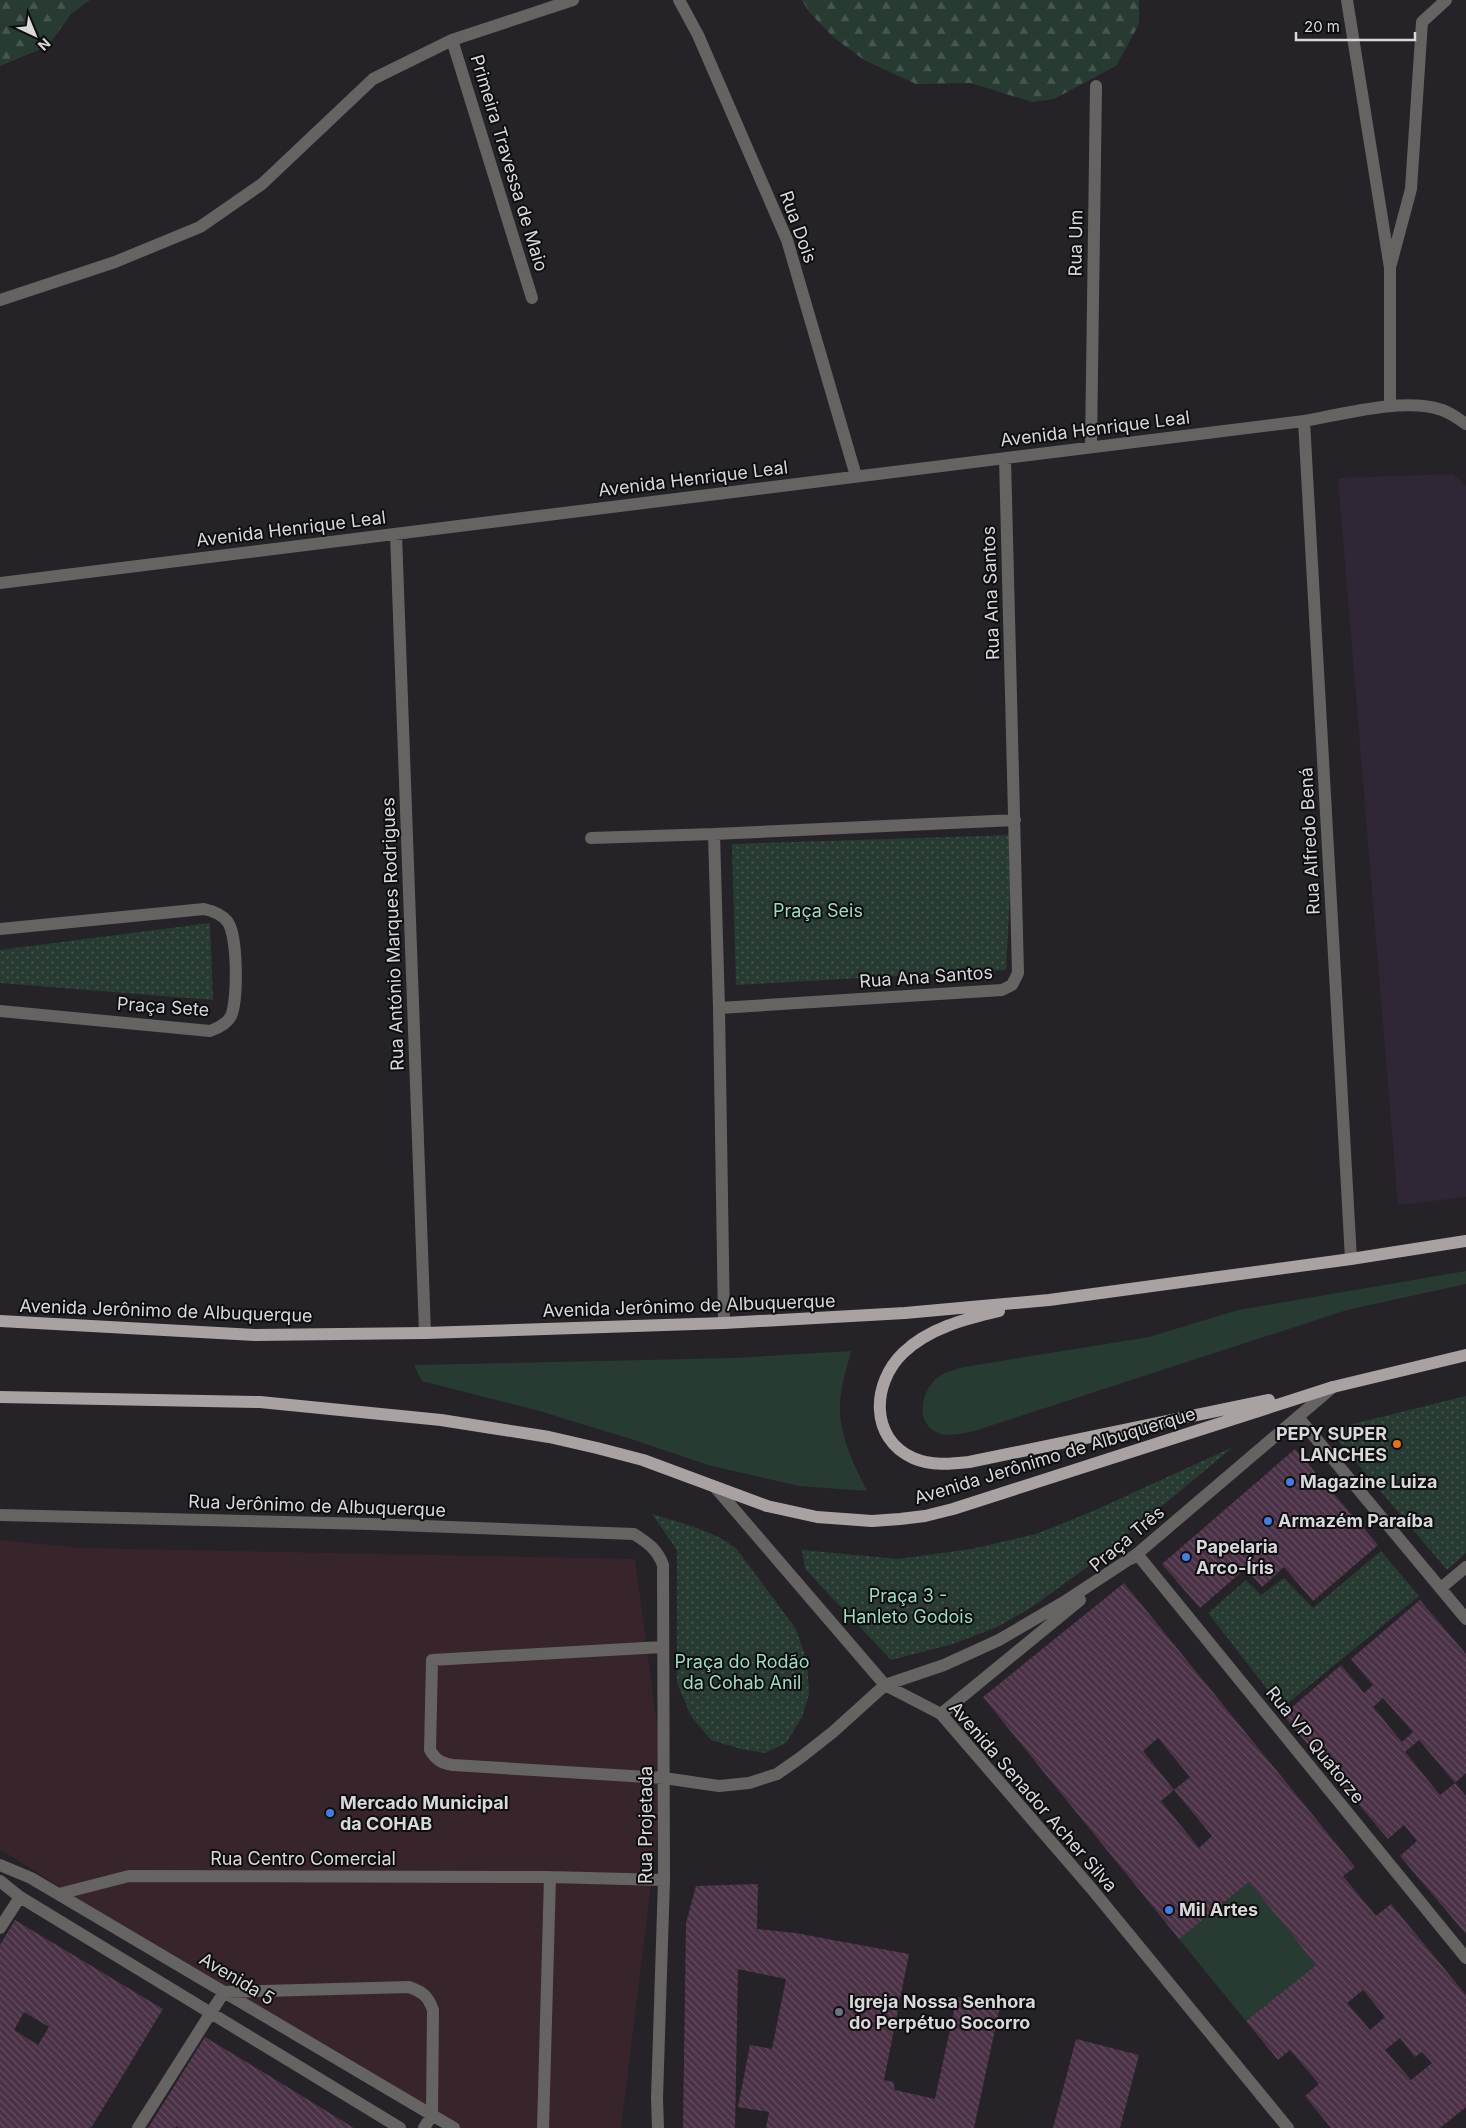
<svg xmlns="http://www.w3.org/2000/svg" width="1466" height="2128" viewBox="0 0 1466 2128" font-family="Inter,sans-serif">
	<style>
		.commercial { fill: #38252b }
		.education { fill: #302736 }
		.green { fill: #273b32 }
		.forest { fill: url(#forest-firs) }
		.park { fill: url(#park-dots) }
		.building { fill: url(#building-back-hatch); fill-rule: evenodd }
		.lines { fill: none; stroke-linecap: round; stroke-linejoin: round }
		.minor { stroke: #666363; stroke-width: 12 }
		.major { stroke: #a8a2a2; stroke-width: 12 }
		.food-dot { fill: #e8710a; stroke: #0e0d0f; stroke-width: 2 }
		.shop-dot { fill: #3f7fe0; stroke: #0e0d0f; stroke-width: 2 }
		.worship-dot { fill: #6b7280; stroke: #0e0d0f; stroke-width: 2 }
		.labels { text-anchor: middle; stroke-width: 4; stroke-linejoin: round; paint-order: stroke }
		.street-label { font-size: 18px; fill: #d9d8db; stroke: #0e0d0f }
		.park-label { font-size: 18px; fill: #9cddc0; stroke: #0e0d0f }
		.poi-label { font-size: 18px; font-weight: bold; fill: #d9d8db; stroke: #0e0d0f; text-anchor: start }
	</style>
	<defs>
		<pattern id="forest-firs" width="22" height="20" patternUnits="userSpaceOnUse" patternTransform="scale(1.25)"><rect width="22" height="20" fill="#273b32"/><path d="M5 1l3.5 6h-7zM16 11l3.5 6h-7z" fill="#46574f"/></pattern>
		<pattern id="park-dots" width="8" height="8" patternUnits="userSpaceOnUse" patternTransform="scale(1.25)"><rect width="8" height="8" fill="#273b32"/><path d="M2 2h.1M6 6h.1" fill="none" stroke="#46574f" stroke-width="1.8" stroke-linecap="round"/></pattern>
		<pattern id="building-back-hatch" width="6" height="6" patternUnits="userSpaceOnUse" patternTransform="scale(1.25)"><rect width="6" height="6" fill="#4a3145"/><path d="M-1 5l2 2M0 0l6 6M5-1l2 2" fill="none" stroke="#644e5f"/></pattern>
	</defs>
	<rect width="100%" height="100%" fill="#252327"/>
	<path class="commercial" d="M0,1540l81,8 554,11 29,219 -43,350h-167l-230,-136 -224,-143z"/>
	<path class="education" d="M1453,474l13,12v711l-68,8 -60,-727z"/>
	<path class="green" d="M1466,1271v13l-119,26 -373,121c-12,2 -27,7 -38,1 -20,-10 -15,-37 -3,-50 7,-9 21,-12 31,-15l185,-30 89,-27z
		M851,1351c-4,18 -11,36 -11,54 -1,30 14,60 27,86l-68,-5 -91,-21 -77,-26 -95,-29 -114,-29 -8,-16 320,-7z
		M1249,1882l67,83 -70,56 -67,-82z"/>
	<path class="forest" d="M0,0h90l-19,14 -23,32 -48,20z
		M802,0h337v24l-23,42 -62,33 -22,3 -61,-19 -55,1 -52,-24 -31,-23 -24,-25z"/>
	<path class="park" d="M1013,835l-7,135 -270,15 -4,-141z
		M210,923l3,77 -213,-17v-33z
		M1466,1396v157l-19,17 -118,-140z
		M1233,1447l-136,113 -65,47 -35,20 -44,17 -62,16 -86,-91 -3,-19 96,9 73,-10 65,-15 55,-22z
		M652,1514c29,9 60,16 84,34l60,81 11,32 2,33 -7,23 -16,26 -21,10 -24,-4 -30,-9 -20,-24 -14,-33v-133z
		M1381,1551l38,45 -137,112 -74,-95 38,-33 15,15 23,-17 29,30z"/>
	<path class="building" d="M1295,1449l83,96 -65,56 -29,-34 -22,20 -16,-19 -46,40 -38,-44z
		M1124,1583l231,284 -12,9 33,40 15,-12 75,91v112l-26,21h-109l-26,-32 14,-12 -29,-34 -12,10 -32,-39 70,-56 -32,-40 -35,-43 -70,57 -196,-242zM1158,1738l32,39 -16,13 38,46 -13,12 -38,-47 13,-11 -31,-39zM1363,1990l22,27 -15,13 -23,-27zM1400,2038l15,19 7,-5 10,11 -21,17 -26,-30z
		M1420,1600l46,54v119l-11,10 11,13v138l-66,-78 17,-15 -13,-16 -16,14 -105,-124 58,-50 23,28 9,-8 -22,-26zM1383,1698l30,34 -11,10 -29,-35zM1419,1740l36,43 -15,12 -35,-43z
		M758,1884l-1,45 38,4 114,21 -25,126 9,2 2,8 40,9 22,-102 43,9 -26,122h-208l3,-16 -31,-5 12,-62 22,4 14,-70 -48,-10 -3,159h-52l3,-205 10,-37z
		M15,1920l148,89 -72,119h-91v-183zM24,2012l25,15 -11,18 -24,-15z
		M205,2037l48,29 101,62h-175l-3,-2 -1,2h-27z
		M1076,2039l63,16 -19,73h-67z"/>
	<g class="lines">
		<path class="minor" d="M679,0l19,35 89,205 69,236
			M1347,0l43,268v138
			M452,40l80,258
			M1391,264l20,-75 11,-167 24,-22
			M0,300l115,-38 85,-35 62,-43 111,-105 79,-39 121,-40
			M1304,421l47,838
			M1091,447l5,-361
			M396,534l29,799
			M0,583l1304,-162c39,-7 101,-24 138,-11 9,3 17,9 24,14
			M591,838l123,-4
			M0,929l204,-20c9,2 17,5 23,12 11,13 11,79 4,95 -4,8 -13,12 -21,15l-210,-20
			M719,1008l283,-18 10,-5 6,-12 -13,-515
			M724,1323l-5,-315 -5,-174 301,-14
			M1298,1417l168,202
			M715,1487l170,198 56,29 150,174 197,240
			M0,1515l370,9 264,10c14,9 23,15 29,31l1,315 -7,218 1,30
			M1131,1559l202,-172
			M1441,1588l25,-21
			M662,1647l-230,13 -2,90c6,10 11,13 23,15l211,13 55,8 30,-3 28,-9 23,-16 33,-26 52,-47 59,-20 55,-25 65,-38 73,-48 329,404
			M941,1714l139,-114
			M0,1865l31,13 423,250
			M0,1881l20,16 380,231
			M59,1894l70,-18 421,1 114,3
			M0,1928l20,-31
			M138,2128l86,-136 185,-5c14,5 19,9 24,23l-1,105 -8,13
			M543,2128l7,-251"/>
		<path class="major" d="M999,1311c-34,8 -70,17 -96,42 -31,30 -34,85 10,105 18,8 38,6 56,4l300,-62
			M0,1321l255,14 170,-2 299,-10 181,-10 144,-13 302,-41 115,-18
			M0,1397l260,5 181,18 108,17 48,11 46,12 124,46 50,11 55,4 28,-2 25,-3 28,-7 380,-122 133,-32"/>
	</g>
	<circle class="food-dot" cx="1397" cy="1444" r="5"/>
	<g class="shop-dot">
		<circle cx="1290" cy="1482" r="5"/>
		<circle cx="1268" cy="1521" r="5"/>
		<circle cx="1186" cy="1557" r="5"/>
		<circle cx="330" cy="1813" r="5"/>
		<circle cx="1169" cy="1910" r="5"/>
	</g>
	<circle class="worship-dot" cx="839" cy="2012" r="5"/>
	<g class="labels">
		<g class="street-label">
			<text transform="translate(509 163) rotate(73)" y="6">Primeira Travessa de Maio</text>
			<text transform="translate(798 227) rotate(70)" y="6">Rua Dois</text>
			<text transform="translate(1076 243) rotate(-89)" y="6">Rua Um</text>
			<text transform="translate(1095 429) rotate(-7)" y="6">Avenida Henrique Leal</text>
			<text transform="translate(693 479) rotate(-7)" y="6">Avenida Henrique Leal</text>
			<text transform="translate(291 529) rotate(-7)" y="6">Avenida Henrique Leal</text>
			<text transform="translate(991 593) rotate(-92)" y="6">Rua Ana Santos</text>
			<text transform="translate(1310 841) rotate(-93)" y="6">Rua Alfredo Bená</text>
			<text transform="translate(393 934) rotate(-92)" y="6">Rua António Marques Rodrigues</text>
			<text transform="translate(926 977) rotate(-4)" y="6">Rua Ana Santos</text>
			<text transform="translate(163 1007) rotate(4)" y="6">Praça Sete</text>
			<text transform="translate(689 1306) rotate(-2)" y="6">Avenida Jerônimo de Albuquerque</text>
			<text transform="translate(166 1311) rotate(2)" y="6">Avenida Jerônimo de Albuquerque</text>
			<text transform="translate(1055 1456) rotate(-17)" y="6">Avenida Jerônimo de Albuquerque</text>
			<text transform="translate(317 1506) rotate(2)" y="6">Rua Jerônimo de Albuquerque</text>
			<text transform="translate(1127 1539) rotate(-40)" y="6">Praça Três</text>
			<text transform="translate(1315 1745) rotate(51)" y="6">Rua VP Quatorze</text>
			<text transform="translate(1033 1797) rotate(49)" y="6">Avenida Senador Acher Silva</text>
			<text transform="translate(646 1825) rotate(-90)" y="6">Rua Projetada</text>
			<text x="303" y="1865">Rua Centro Comercial</text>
			<text transform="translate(237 1979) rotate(31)" y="6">Avenida 5</text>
		</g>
		<g class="park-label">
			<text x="818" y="917">Praça Seis</text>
			<text x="908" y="1602">Praça 3 -<tspan x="908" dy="21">Hanleto Godois</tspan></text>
			<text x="742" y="1668">Praça do Rodão<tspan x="742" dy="21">da Cohab Anil</tspan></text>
		</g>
		<g class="poi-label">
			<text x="1387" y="1440" text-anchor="end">PEPY SUPER<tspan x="1387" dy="21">LANCHES</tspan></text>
			<text x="1300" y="1488">Magazine Luiza</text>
			<text x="1278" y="1527">Armazém Paraíba</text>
			<text x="1196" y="1553">Papelaria<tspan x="1196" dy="21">Arco-Íris</tspan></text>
			<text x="340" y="1809">Mercado Municipal<tspan x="340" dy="21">da COHAB</tspan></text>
			<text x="1179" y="1916">Mil Artes</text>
			<text x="849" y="2008">Igreja Nossa Senhora<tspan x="849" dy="21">do Perpétuo Socorro</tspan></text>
		</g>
	</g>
	<g transform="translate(35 35) rotate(136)" stroke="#0e0d0f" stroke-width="4" paint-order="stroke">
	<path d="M0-4L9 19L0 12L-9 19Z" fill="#d9d8db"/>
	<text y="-8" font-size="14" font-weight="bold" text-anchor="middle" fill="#d9d8db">N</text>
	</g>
	<path d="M1296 32v8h119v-8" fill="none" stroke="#d9d8db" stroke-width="2.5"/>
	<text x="1304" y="32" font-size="15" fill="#d9d8db" stroke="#0e0d0f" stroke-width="4" paint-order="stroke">20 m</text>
</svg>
